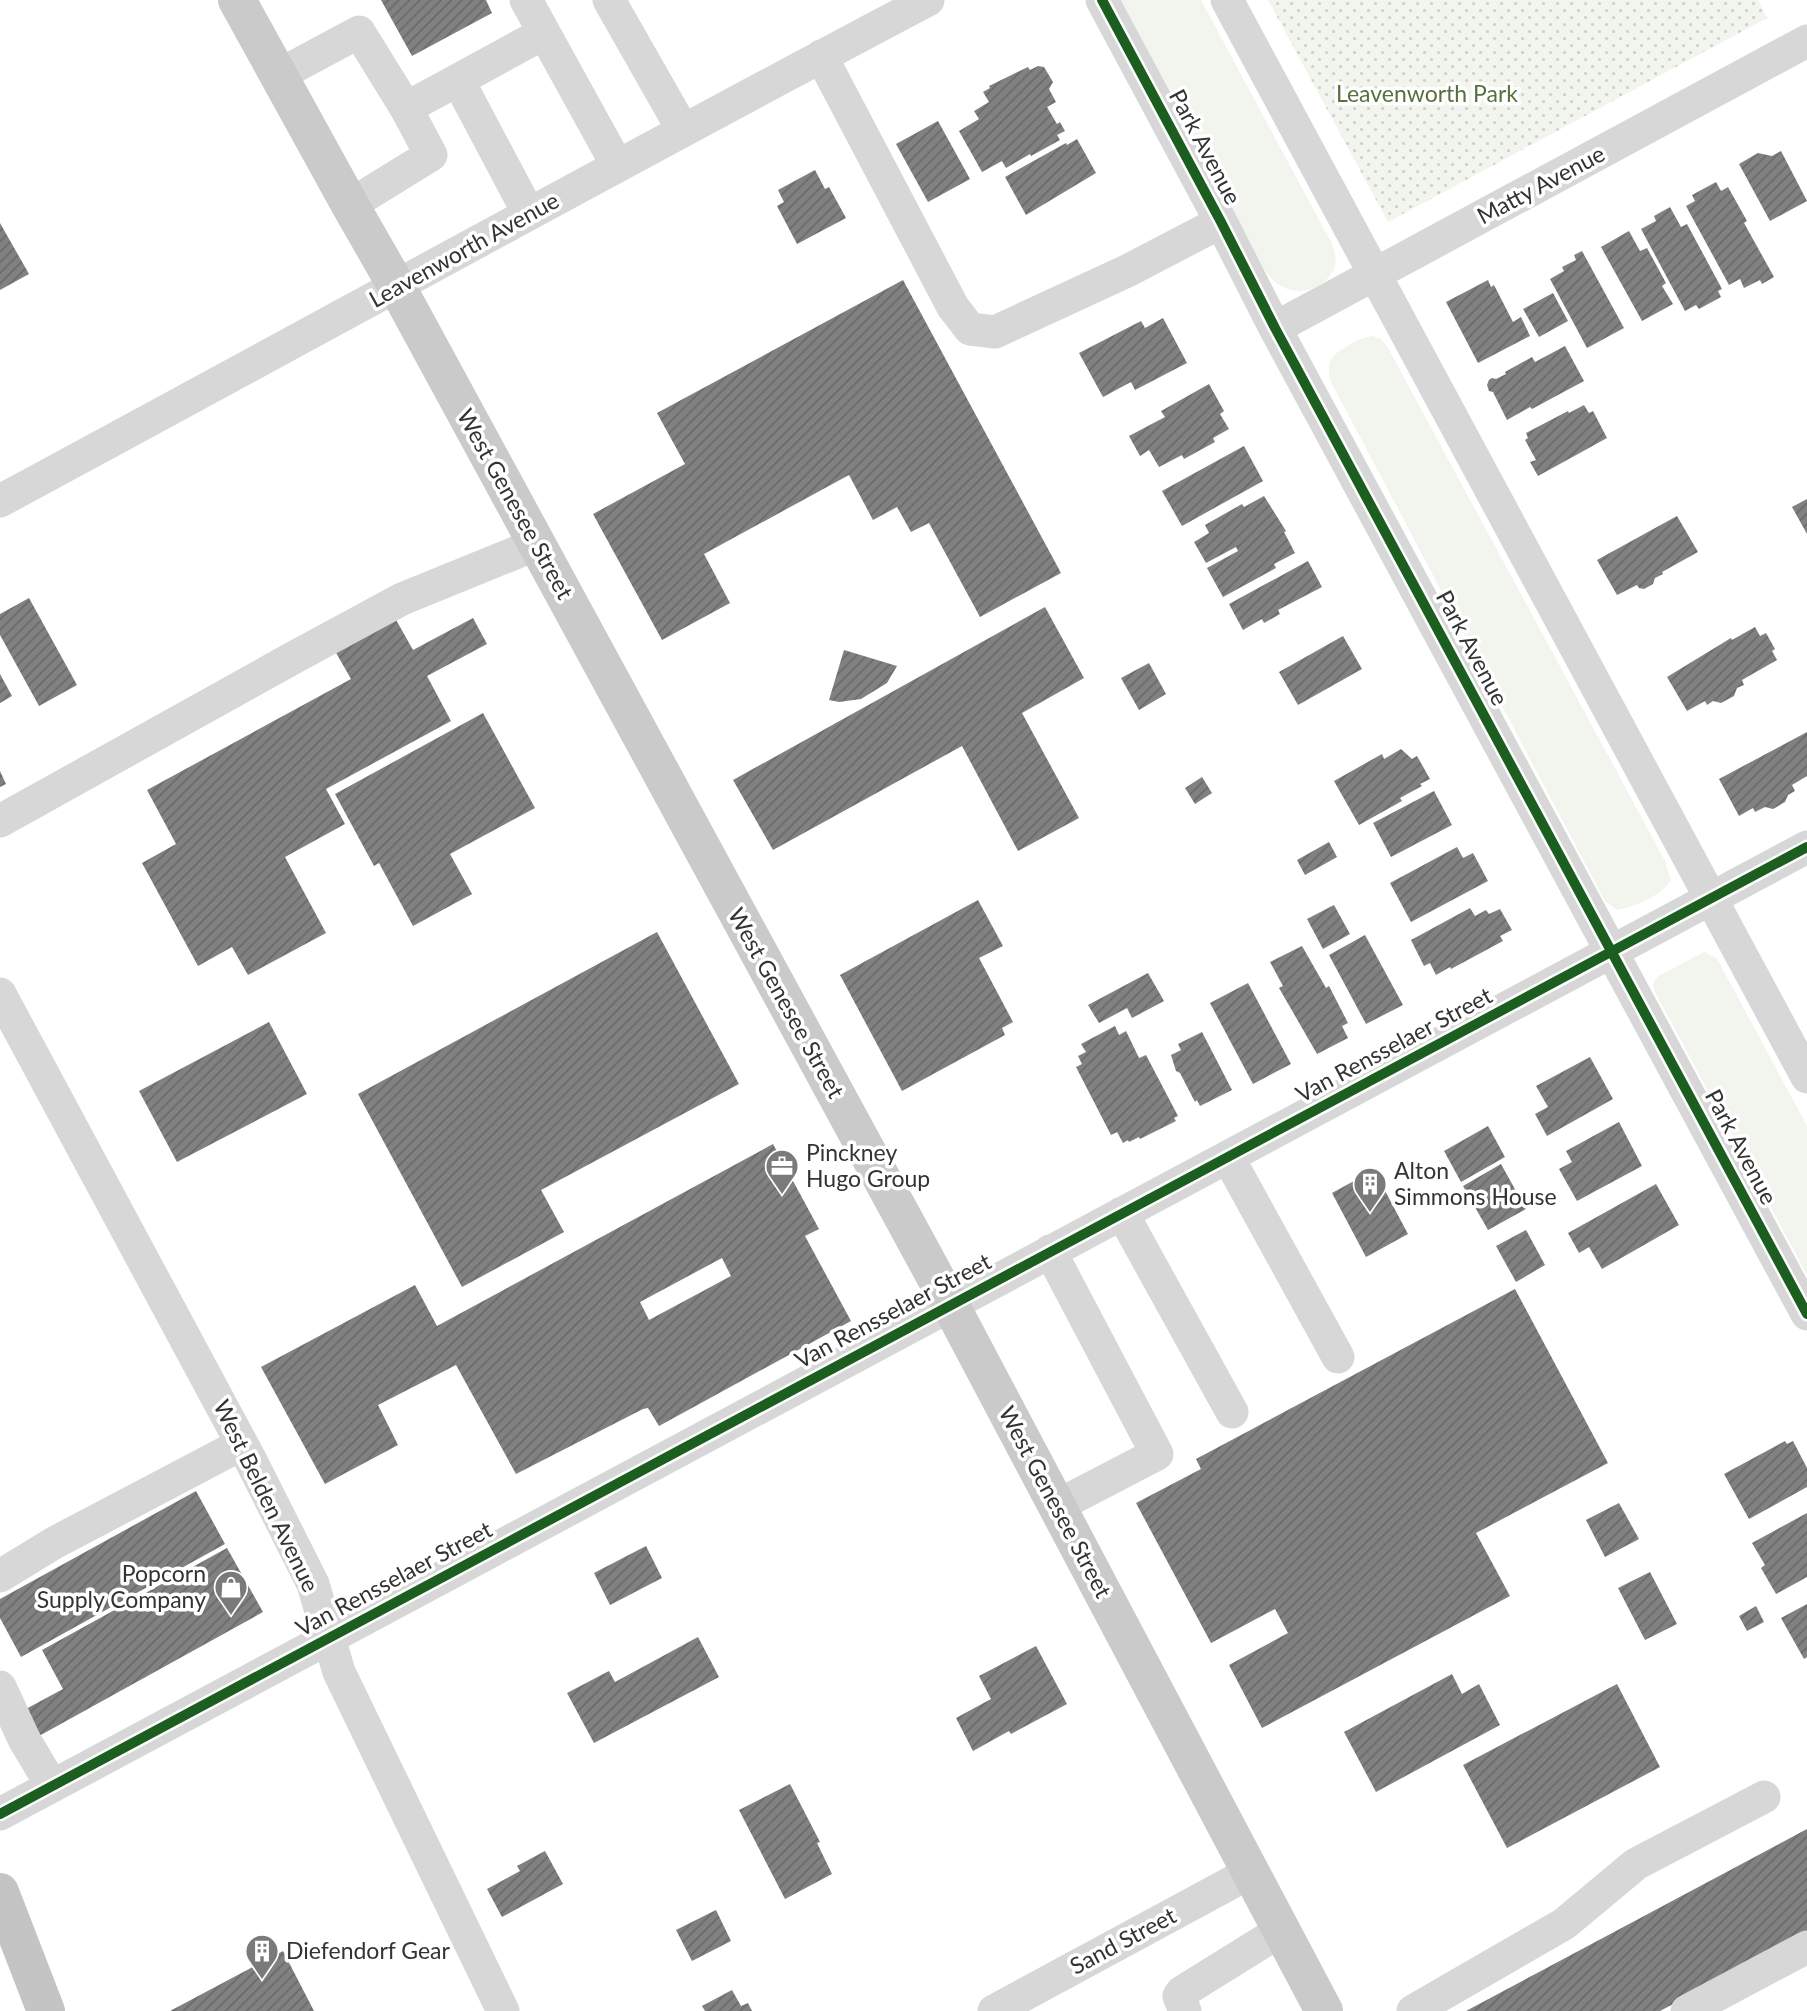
<svg xmlns="http://www.w3.org/2000/svg" width="1807" height="2011" viewBox="0 0 1807 2011" font-family="Lato,sans-serif">
	<style>
		.grass { fill: #f1f5ed }
		.park { fill: url(#park-dots) }
		.building { fill: url(#building-hatch); fill-rule: evenodd }
		.lines { fill: none; stroke-linecap: round; stroke-linejoin: round }
		.minor { stroke: #d7d7d7; stroke-width: 33 }
		.major { stroke: #cacaca; stroke-width: 38 }
		.highway { stroke: #c4c4c4; stroke-width: 38 }
		.cycleway-casing { stroke: #fff; stroke-width: 15 }
		.cycleway { stroke: #1b5e20; stroke-width: 10 }
		.labels { text-anchor: middle; stroke-width: 7; stroke-linejoin: round; paint-order: stroke }
		.park-label { font-size: 23px; fill: #56703f; stroke: #fff }
		.street-label { font-size: 23px; fill: #333; stroke: #fff }
		.poi-label { font-size: 23px; fill: #333; stroke: #fff; text-anchor: start }
	</style>
	<defs>
		<pattern id="park-dots" width="8" height="8" patternUnits="userSpaceOnUse" patternTransform="scale(1.75)"><rect width="8" height="8" fill="#f1f5ed"/><path d="M2 2h.1M6 6h.1" fill="none" stroke="#cfd2cc" stroke-width="1.8" stroke-linecap="round"/></pattern>
		<pattern id="building-hatch" width="6" height="6" patternUnits="userSpaceOnUse" patternTransform="scale(1.75)"><rect width="6" height="6" fill="#818181"/><path d="M-1 1l2-2M0 6l6-6M5 7l2-2" fill="none" stroke="#6a6a6a"/></pattern>
	</defs>
	<rect width="100%" height="100%" fill="#fff"/>
	<path class="grass" d="M1120,0h81l131,244c2,7 5,14 3,22 -6,20 -31,30 -50,22 -9,-4 -15,-11 -21,-18z
		M1372,336l9,3 7,9 277,513 6,20c-13,16 -34,25 -54,29l-12,-9 -275,-521c-4,-21 3,-26 21,-36 7,-4 13,-7 21,-8z
		M1704,952l11,5 5,7 87,162v149l-152,-283 -2,-7 4,-8z"/>
	<path class="park" d="M1268,0h490l9,18 -379,204z"/>
	<path class="building" d="M381,0h105l6,13 -80,43z
		M1038,66l6,1 9,15 -4,7 7,13 -9,5 10,17 3,-2 5,9 -8,4 3,5 -29,16 -1,-2 -24,14 -4,-7 -20,11 -23,-41 20,-12 -5,-8 15,-9 -6,-10 7,-4 -1,-2 39,-19 2,3z
		M938,121l32,58 -42,23 -32,-58z
		M1077,139l19,34 -70,42 -21,-38 61,-34 1,2z
		M1781,151l26,50 -37,20 -31,-57 19,-11 14,3z
		M815,170l10,19 4,-2 17,31 -49,26 -20,-38 7,-4 -6,-12z
		M1716,182l5,9 7,-4 19,34 -3,2 30,54 -12,7 -2,-4 -16,8 -4,-9 -11,6 -43,-79 9,-5 -3,-6z
		M1670,207l11,20 6,-3 35,65 -4,2 3,6 -22,12 -3,-4 -11,6 -44,-82 15,-8 -2,-5z
		M0,223l29,51 -29,16z
		M1629,231l11,20 7,-3 19,35 -4,3 11,18 -31,17 -41,-74z
		M1582,251l42,77 -37,20 -37,-69 14,-8 -2,-4 14,-7 -2,-5z
		M903,280l158,293 -81,44 -51,-94 -18,9 -14,-25 -24,13 -24,-45 -145,79 26,49 -68,37 -69,-126 92,-50 -28,-51z
		M1488,280l3,7 3,-2 19,37 8,-5 9,19 -52,27 -32,-61z
		M1553,293l15,28 -29,16 -16,-28z
		M1163,318l24,45 -52,27 -4,-8 -28,15 -24,-44 62,-32 4,7z
		M1565,346l19,35 -52,28 -2,-2 -23,13 -14,-28 -4,-1 -2,-6 2,-5 3,-2 4,1 10,-5 -1,-2 27,-15 3,5z
		M1209,384l15,27 -4,3 9,15 -16,9 2,4 -31,17 -2,-4 -23,12 -10,-17 -9,6 -11,-20 36,-19 -4,-6z
		M1584,405l5,8 4,-2 14,27 -69,38 -8,-14 6,-2 -11,-20 3,-2 -2,-5 42,-22 1,2z
		M1244,446l19,35 -81,45 -20,-35z
		M1264,496l22,35 -2,1 11,21 -21,11 2,4 -53,29 -16,-29 31,-17 -2,-4 -30,16 -12,-21 15,-9 -4,-8 37,-21 2,3z
		M1807,499v35l-15,-27z
		M1677,516l21,36 -36,20 1,2 -8,4 -2,6 -9,5 -5,-1 -2,-3 -20,10 -20,-35z
		M1308,561l14,26 -44,23 2,4 -16,9 -2,-4 -19,11 -14,-26z
		M29,598l48,87 -38,21 -39,-71v-21z
		M1045,607l39,71 -62,35 57,105 -61,33 -56,-105 -189,104 -40,-70z
		M395,618l18,32 60,-32 14,26 -60,32 24,45 -125,68 19,35 -60,33 41,76 -78,42 -16,-28 -34,19 -56,-103 34,-19 -29,-54 204,-111 -16,-28z
		M1755,627l5,9 6,-3 9,16 -3,2 5,9 -35,20 2,5 -7,3 -3,8 -13,7 -8,-2 -6,4 -2,-4 -18,10 -20,-34 64,-39 1,2z
		M1343,636l19,33 -64,36 -19,-33z
		M844,650l53,16 -10,17 -26,16 -22,3 -10,-2z
		M1149,663l17,31 -27,16 -18,-32z
		M0,674l12,22 -12,7z
		M483,713l52,95 -85,46 22,40 -59,32 -34,-63 -5,3 -39,-72z
		M1807,732v44l-15,9 3,6 -7,4 -3,7 -12,7 -8,-2 -10,5 -2,-4 -14,8 -20,-37z
		M1401,749l11,10 5,-3 13,23 -10,5 2,2 -22,12 2,3 -43,24 -25,-44 48,-27 2,5z
		M0,771l6,13 -6,3z
		M1202,777l10,16 -17,11 -10,-16z
		M1434,791l18,34 -61,32 -18,-34z
		M1329,842l8,15 -32,18 -8,-15z
		M1457,847l6,11 10,-5 15,28 -77,41 -21,-39z
		M978,900l25,46 -24,12 34,64 -11,6 3,7 -103,56 -62,-116z
		M1334,905l16,29 -27,15 -16,-30z
		M1470,908l5,8 11,-6 3,4 11,-5 12,21 -12,6 3,5 -52,28 -1,-2 -14,8 -6,-12 -6,3 -13,-26z
		M657,932l82,152 -198,106 23,42 -102,55 -104,-193z
		M1365,935l38,70 -37,19 -37,-69z
		M1302,946l24,42 3,-2 19,37 -6,3 6,12 -31,16 -38,-66 4,-2 -13,-24z
		M1148,973l16,28 -32,17 -5,-10 -28,15 -11,-18z
		M1248,983l43,81 -38,20 -43,-81z
		M269,1022l38,72 -130,68 -38,-71z
		M1115,1026l4,9 7,-4 13,27 7,-3 32,61 -4,2 2,3 -36,18 -1,-2 -10,5 -1,-2 -5,3 -6,-11 -6,3 -35,-68 6,-3 -4,-8 8,-4 -5,-8z
		M1202,1032l30,58 -32,16 -3,-6 -2,2 -15,-29 -4,-2 -5,-16 10,-5 -3,-6z
		M1590,1057l23,42 -66,37 -12,-22 13,-7 -12,-21z
		M1619,1122l23,44 -65,35 -18,-32 13,-7 -6,-11z
		M1488,1126l17,31 -44,25 -17,-31z
		M773,1144l46,85 -14,7 46,85 -192,105 -11,-18 -5,1 -127,65 -60,-109 -78,40 20,40 -73,39 -64,-117 154,-82 22,41zM722,1258l9,18 -82,44 -9,-18z
		M1501,1164l25,45 -38,21 -25,-44z
		M1374,1170l34,64 -42,23 -34,-64z
		M1656,1184l23,41 -77,44 -13,-22 -10,6 -11,-20z
		M1526,1230l19,35 -29,17 -20,-36z
		M1515,1289l93,174 -132,70 34,63 -248,132 -33,-63 59,-32 -13,-24 -64,34 -75,-140 65,-34 -5,-10z
		M1785,1441l2,3 6,-3 14,27v19l-58,32 -25,-45z
		M196,1491l29,53 -204,113 -21,-39v-19z
		M1619,1503l20,36 -34,18 -19,-37z
		M1807,1513v64l-31,17 -15,-26 4,-3 -13,-22z
		M646,1546l16,32 -52,27 -16,-32z
		M227,1548l36,64 -224,124 -15,-26 39,-21 -21,-39z
		M1650,1572l27,52 -32,16 -27,-52z
		M1807,1604v53l-3,2 -23,-41z
		M1756,1606l8,16 -17,9 -8,-15z
		M698,1637l21,40 -125,66 -27,-50 42,-22 6,11z
		M1036,1646l31,58 -56,30 -2,-3 -36,20 -17,-33 35,-19 -12,-23z
		M1452,1674l10,20 17,-10 21,41 -124,67 -32,-60z
		M1617,1684l43,83 -153,81 -44,-83z
		M790,1784l30,58 -3,1 15,31 -47,25 -46,-89z
		M1807,1829v104l-147,78h-194z
		M545,1851l18,33 -61,33 -15,-28 33,-18 -3,-5z
		M716,1910l15,31 -39,20 -16,-31z
		M283,1951l31,60h-144z
		M732,1990l9,16 7,-3 4,8h-47l-3,-5z"/>
	<g class="lines">
		<path class="minor" d="M526,0l91,165
			M609,0l74,130
			M1102,0l119,222 54,106 532,986
			M1227,0l580,1077
			M821,56l132,251 17,22 25,3 132,-61 94,-49
			M279,75l80,-43 47,76 52,-28
			M350,205l81,-50 -25,-47
			M529,214l-71,-134 86,-47
			M1275,328l532,-287
			M0,501c310,-167 617,-337 928,-501
			M0,821l293,-163 109,-59 135,-55
			M0,994l249,463 64,127 26,88 164,339
			M1228,1157l110,200
			M1122,1213l110,199
			M1050,1251l107,203 -100,52
			M0,1576l54,-33 188,-99
			M0,1687l24,52 28,47
			M0,1814l1807,-967
			M994,2011l257,-139
			M1185,2011l-6,-15 3,-4 100,-62
			M1413,2011l151,-87 72,-60 128,-67
			M1687,2011l120,-64"/>
		<path class="major" d="M237,0l113,205 47,82 553,1017 374,707"/>
		<path class="highway" d="M0,1892l46,119"/>
		<defs>
			<path id="cycleway" d="M1102,0l119,222 54,106 532,986
				M0,1814l1807,-967"/>
		</defs>
		<use href="#cycleway" class="cycleway-casing"/>
		<use href="#cycleway" class="cycleway"/>
	</g>
	<defs>
		<symbol id="office-pin" viewBox="-11 -11 22 30"><path d="M0 17L-7.5 6A9.5 9.5 0 1 1 7.5 6Z" fill="#7a7a7a" stroke="#fff"/><path d="M-6-3h4V-5.5h4V-3h4V5H-6ZM-1-4.5V-3h2v-1.5ZM-6 0V1H6V0Z" fill="#fff"/></symbol>
		<symbol id="building-pin" viewBox="-11 -11 22 30"><path d="M0 17L-7.5 6A9.5 9.5 0 1 1 7.5 6Z" fill="#7a7a7a" stroke="#fff"/><path d="M-4-6H4V6H1V3H-1V6H-4ZM-2.5-4.3h1.7v1.8h-1.7ZM.8-4.3h1.7v1.8H.8ZM-2.5-1h1.7V.8h-1.7ZM.8-1h1.7V.8H.8Z" fill="#fff"/></symbol>
		<symbol id="shop-pin" viewBox="-11 -11 22 30"><path d="M0 17L-7.5 6A9.5 9.5 0 1 1 7.5 6Z" fill="#7a7a7a" stroke="#fff"/><path d="M-5-2.5h2.3a2.7 3.5 0 0 1 5.4 0H5L5.5 6h-11ZM-1.5-2.5h3a1.5 2.3 0 0 0-3 0Z" fill="#fff"/></symbol>
	</defs>
	<g fill-rule="evenodd">
		<use href="#office-pin" x="763" y="1147" width="38" height="52"/>
		<use href="#building-pin" x="1351" y="1165" width="38" height="52"/>
		<use href="#shop-pin" x="212" y="1568" width="38" height="52"/>
		<use href="#building-pin" x="243" y="1932" width="38" height="52"/>
	</g>
	<g class="labels">
		<g class="park-label">
			<text x="1427" y="102">Leavenworth Park</text>
		</g>
		<g class="street-label">
			<text transform="translate(1205 147) rotate(62)" y="8">Park Avenue</text>
			<text transform="translate(1541 185) rotate(-28)" y="8">Matty Avenue</text>
			<text transform="translate(464 250) rotate(-29)" y="8">Leavenworth Avenue</text>
			<text transform="translate(515 504) rotate(61)" y="8">West Genesee Street</text>
			<text transform="translate(1472 648) rotate(62)" y="8">Park Avenue</text>
			<text transform="translate(786 1003) rotate(61)" y="8">West Genesee Street</text>
			<text transform="translate(1394 1045) rotate(-28)" y="8">Van Rensselaer Street</text>
			<text transform="translate(1741 1147) rotate(62)" y="8">Park Avenue</text>
			<text transform="translate(893 1311) rotate(-28)" y="8">Van Rensselaer Street</text>
			<text transform="translate(266 1496) rotate(64)" y="8">West Belden Avenue</text>
			<text transform="translate(1055 1502) rotate(62)" y="8">West Genesee Street</text>
			<text transform="translate(394 1579) rotate(-28)" y="8">Van Rensselaer Street</text>
			<text transform="translate(1123 1941) rotate(-28)" y="8">Sand Street</text>
		</g>
		<g class="poi-label">
			<text x="806" y="1161">Pinckney<tspan x="806" dy="26">Hugo Group</tspan></text>
			<text x="1394" y="1179">Alton<tspan x="1394" dy="26">Simmons House</tspan></text>
			<text x="206" y="1582" text-anchor="end">Popcorn<tspan x="206" dy="26">Supply Company</tspan></text>
			<text x="286" y="1959">Diefendorf Gear</text>
		</g>
	</g>
</svg>
